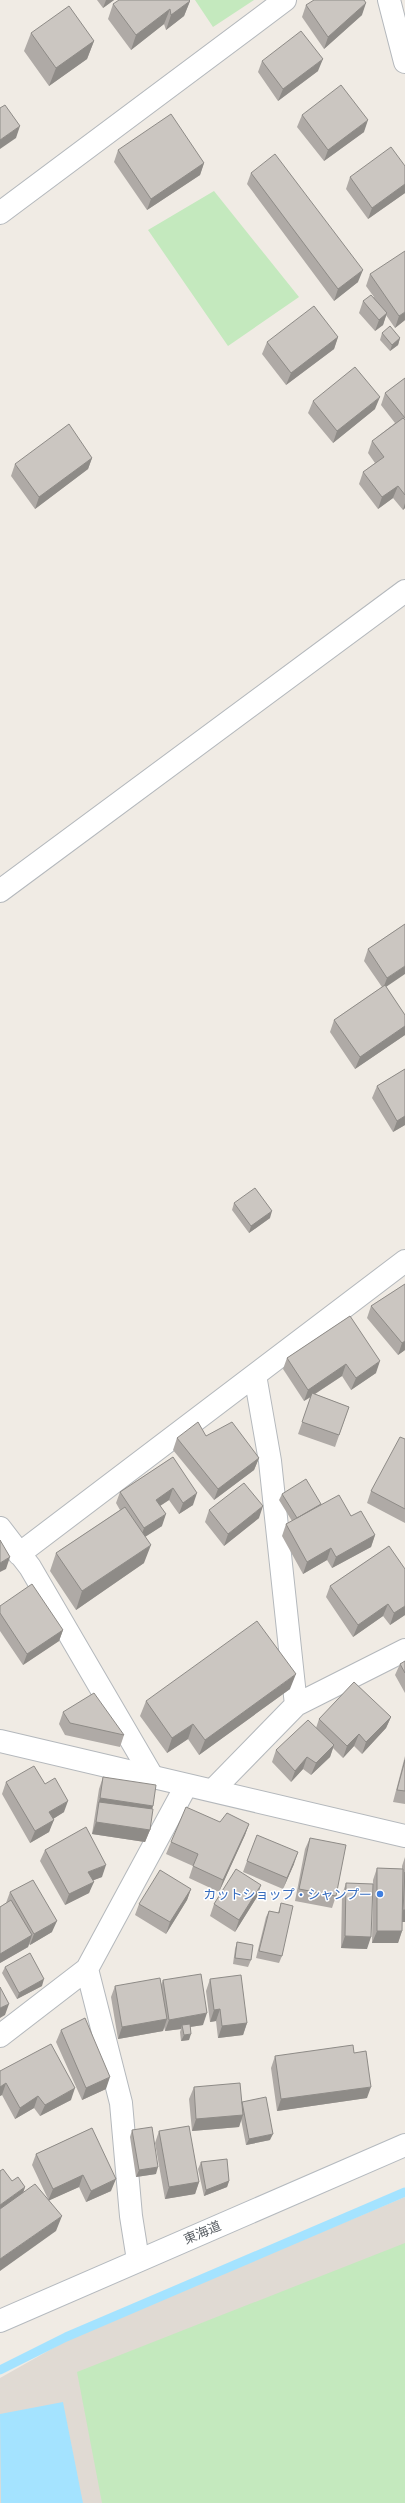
<svg xmlns="http://www.w3.org/2000/svg" width="405" height="2503" viewBox="0 0 405 2503" font-family="'Open Sans','Noto Sans JP',sans-serif">
	<style>
		.education { fill: #e0dad3 }
		.green { fill: #c4e9be }
		.water { fill: #a4e3ff }
		.lines { fill: none; stroke-linecap: round; stroke-linejoin: round }
		.stream { stroke: #a4e3ff; stroke-width: 9 }
		.minor-casing { stroke: #b4b8bc; stroke-width: 24 }
		.tertiary-casing { stroke: #b4b8bc; stroke-width: 24 }
		.secondary-casing { stroke: #b5babf; stroke-width: 24 }
		.minor { stroke: #fff; stroke-width: 22 }
		.tertiary { stroke: #fff; stroke-width: 22 }
		.secondary { stroke: #fff; stroke-width: 22 }
		.wall { fill: #afaaa6 }
		.shaded-wall { fill: #8e8b87 }
		.building { fill: #cbc6c1; stroke: #8e8b87 }
		.shop-dot { fill: #3f7fe0; stroke: #fff; stroke-width: 1.5 }
		.labels { text-anchor: middle; stroke-width: 3; stroke-linejoin: round; paint-order: stroke }
		.shop-label { font-size: 13px; fill: #366cbe; stroke: #fff; text-anchor: end }
		.street-label { font-size: 13px; fill: #5c6166; stroke: #fff }
	</style>
	<rect width="100%" height="100%" fill="#f0ebe4"/>
	<path class="education" d="M405,2197v306h-405v-125l78,-44z"/>
	<path class="green" d="M195,0h59l-41,27z
		M214,191l85,106 -71,49 -80,-116z
		M405,2243v260h-303l-25,-131z"/>
	<path class="water" d="M63,2402l20,101h-82l-1,-89z"/>
	<g class="lines">
		<path class="stream" d="M0,2370l66,-33 339,-145"/>
		<defs>
			<path id="minor" d="M389,0l16,62
				M0,213l285,-213
				M0,891l405,-300
				M255,1375l15,86 26,244
				M0,1528l30,39 122,209
				M19,1554l386,-293
				M213,1790l83,-85 109,-55
				M87,1969l34,134 10,113 7,44
				M0,2036l87,-67 99,-183"/>
			<path id="tertiary" d="M0,1741l405,95"/>
			<path id="secondary" d="M0,2321l405,-176"/>
		</defs>
		<use href="#minor" class="minor-casing"/>
		<use href="#tertiary" class="tertiary-casing"/>
		<use href="#secondary" class="secondary-casing"/>
		<use href="#minor" class="minor"/>
		<use href="#tertiary" class="tertiary"/>
		<use href="#secondary" class="secondary"/>
	</g>
	<path class="wall" d="M97,0h17l-11,8z
		M190,1l-6,15 -18,14 -2,-6 -33,26 -23,-31 5,-15z
		M306,5l56,10 -38,34 -22,-32z
		M31,33l63,8 -7,18 -38,27 -25,-35z
		M262,61l56,10 -40,30 -20,-29z
		M302,115l62,17 -40,29 -27,-34z
		M118,150l86,13 -4,12 -53,35 -33,-48z
		M405,166v27l-37,26 -22,-30 4,-12z
		M251,173l107,109 -24,19 -87,-117z
		M370,274l35,46 -10,8 -9,-13 -3,10 -8,6 -16,-18 4,-12 11,-4 -8,-11z
		M382,333l18,5 -2,7 -8,6 -10,-11z
		M338,337l-4,12 -48,36 -24,-31 5,-12z
		M405,378v130l-2,2 -10,-12 -15,11 -19,-25 4,-12 12,-9 -7,-10 4,-12 23,-18 -14,-18 4,-12z
		M313,401l62,8 -42,34 -25,-30z
		M92,458l-4,11 -53,40 -24,-33 4,-12z
		M405,924l-19,63 19,28v20l-50,34 -25,-37 4,-12 48,-33 -18,-26 4,-12z
		M405,1069v56l-12,7 -21,-34 5,-12z
		M234,1203l36,15 -21,15 -17,-23z
		M405,1284v66l-7,5 -31,-37 4,-12z
		M350,1316l26,57 -25,17 -9,-14 -27,18 34,13 -14,40 -37,-13 13,-37 -7,4 -21,-32 4,-11z
		M206,1436l53,22 -5,12 -40,30 -41,-50 4,-12z
		M405,1439v84l-38,-20 4,-12z
		M173,1457l20,48 -14,9 -10,-14 -9,6 2,20 -17,11 -1,26 -68,47 -26,-39 6,-18 64,-43 -4,-7 4,-11z
		M282,1494l39,10v1l30,11 24,19 -4,12 -39,21 -5,-8 -24,14 -21,-38 4,-12 6,-3 -13,-21z
		M209,1510l50,8 -35,28 -19,-24z
		M389,1546l16,69 -15,10 -7,-9 -30,21 -27,-40 4,-11z
		M0,1606l63,24 -4,11 -36,24 -23,-34z
		M405,1661v32l-10,-18 5,-11z
		M290,1689l-91,66 -11,-16 -21,14 -27,-37 6,-15z
		M63,1712l61,23 -4,12 -55,-12 -6,-11z
		M391,1717l-5,11 -24,26 -8,-8 -11,12 -10,-10 -3,9 -19,18 -8,-6 -12,13 -19,-20 4,-12 40,-22 3,-9z
		M405,1756v48l-12,-2z
		M103,1777l50,29 -1,3 -2,21 -5,12 -53,-8 7,-45z
		M6,1782l39,2 19,28 -11,7 -4,13 -19,11 -28,-49z
		M220,1822l29,2 -4,11 -26,57 -30,-14 4,-12 -27,-12 5,-12z
		M310,1838l26,58 -4,12 -37,-7 10,-52z
		M45,1850l57,27 -9,3 -4,13 -24,12 -25,-44z
		M405,1857v65h-3v9l-4,12h-26l1,-63 4,-12 25,1v-3z
		M247,1861l47,3 -11,25 -40,-17z
		M346,1883l21,66 -26,-1 1,-53z
		M191,1889l-4,11 -21,34 -31,-19 4,-11z
		M10,1892l42,40 -22,13 -1,-1 -1,3 -28,16v-56l6,-4z
		M257,1897l-22,35 -25,-16 4,-12z
		M281,1903l1,53 -3,7 -23,-5 10,-41 3,-6 9,2z
		M237,1942l14,18 -3,7 -15,-3 2,-15z
		M5,1967l37,19 -25,13 -15,-26z
		M210,1979l37,44 -4,12 -25,3 -2,-17 -6,1 -4,-31z
		M163,1980l40,45 -13,2 -1,13 -8,1 -1,-9 1,-3 -16,2 -1,-4 -1,4 -45,8 -7,-42 4,-11 46,-1z
		M61,2030l45,59 -24,11 -26,-58z
		M354,2053l13,45 -90,13 -6,-43 4,-12z
		M0,2071l71,29 -31,16 -6,-8 -19,11 -13,-24 -2,1z
		M194,2087l48,15 28,38 -24,5 -5,-26 -2,8 -47,4 -3,-32z
		M92,2128l19,63 -25,11 -7,-15 -30,13 7,31 -44,-50 13,6 -2,6 25,6 -16,-34 4,-11z
		M132,2130l24,44 -20,3 -6,-40z
		M159,2131l40,51 -4,12 -30,5 -10,-56z
		M201,2162l28,19 -2,6 -23,9 -6,-27z"/>
	<path class="shaded-wall" d="M106,0h8l-11,8z
		M190,1l-6,15 -18,14 5,-15z
		M366,3l-4,12 -38,34 4,-12z
		M170,9l-6,15 -33,26 5,-15z
		M94,41l-7,18 -38,27 7,-18z
		M323,59l-5,12 -40,30 5,-12z
		M368,120l-4,12 -40,29 4,-11z
		M20,126l-4,12 -16,11v-9z
		M204,163l-4,12 -53,35 4,-11z
		M405,184v9l-37,26 4,-11z
		M363,270l-5,12 -24,19 4,-12z
		M405,312v8l-10,8 4,-12z
		M387,313l-4,12 -8,6 4,-11z
		M338,337l-4,12 -48,36 5,-12z
		M400,338l-2,7 -8,6 2,-6z
		M380,397l-5,12 -42,34 4,-12z
		M92,458l-4,11 -53,40 4,-12z
		M398,486l-5,12 -15,11 4,-12z
		M405,503v5l-2,2z
		M405,966v8l-22,15 4,-11z
		M405,1026v9l-50,34 5,-12z
		M405,1116v9l-12,7 4,-11z
		M272,1211l-2,7 -21,15 2,-7z
		M405,1341v9l-7,5 4,-12z
		M380,1361l-4,12 -25,17 5,-12z
		M346,1364l-4,12 -38,25 4,-11z
		M259,1458l-5,12 -40,30 4,-11z
		M173,1488l-4,12 -17,11 4,-11z
		M197,1493l-4,12 -14,9 4,-11z
		M263,1506l-4,12 -35,28 4,-12z
		M166,1514l-4,12 -22,14 4,-12z
		M375,1535l-4,12 -39,21 4,-11z
		M151,1545l-7,18 -68,47 6,-19z
		M331,1548l-4,12 -24,14 4,-12z
		M10,1557l-4,12 -6,3v-9z
		M388,1604l-5,12 -30,21 5,-12z
		M405,1606v9l-15,10 4,-12z
		M63,1630l-4,11 -36,24 4,-11z
		M296,1674l-6,15 -91,66 6,-15z
		M391,1717l-5,11 -24,26 4,-12z
		M193,1724l-5,15 -21,14 5,-15z
		M359,1734l-5,12 -11,12 4,-12z
		M334,1745l-4,12 -19,18 5,-12z
		M307,1757l-4,12 -12,13 4,-11z
		M100,1798l53,8 -4,12 -50,-16 -3,8z
		M68,1801l-4,11 -19,12 4,-12z
		M54,1820l-5,12 -19,11 5,-12z
		M96,1822l54,8 -5,12 -53,-8z
		M249,1824l-4,11 -26,57 4,-12z
		M298,1852l-4,12 -11,25 4,-11z
		M106,1865l-4,12 -18,7 4,-12z
		M94,1882l-5,11 -24,12 4,-11z
		M261,1885l-4,12 -22,35 4,-12z
		M191,1889l-4,11 -21,34 4,-12z
		M403,1910h2v12h-6z
		M57,1921l-5,11 -22,13 4,-11z
		M377,1931h25l-4,12h-26z
		M32,1935l-4,12 -28,16v-9z
		M345,1936l26,1 -4,12 -26,-1z
		M44,1979l-2,7 -25,13 2,-6z
		M9,2004l-4,11 -5,3v-10z
		M220,2009l-4,12 -6,1 4,-12z
		M207,2013l-4,12 -20,3 -1,-3 -1,4 -16,2 4,-11z
		M167,2019l-4,12 -45,8 4,-12z
		M247,2023l-4,12 -25,3 4,-12z
		M191,2034l-2,6 -8,1 3,-6z
		M110,2077l-4,12 -24,11 4,-12z
		M6,2083l-4,12 -2,1v-9z
		M371,2087l-4,11 -90,13 4,-12z
		M75,2088l-4,12 -31,16 5,-11z
		M38,2096l-4,12 -19,11 5,-11z
		M243,2115l-4,12 -47,4 4,-12z
		M273,2134l-3,6 -24,5 3,-6z
		M158,2167l-2,7 -20,3 3,-7z
		M83,2175l-4,12 -31,14 5,-12z
		M116,2179l-5,12 -25,11 5,-11z
		M229,2181l-2,6 -23,9 2,-6z
		M199,2182l-4,12 -30,5 4,-12z
		M25,2187l-4,12 -21,15v-9z
		M62,2216l-6,15 -56,40v-12z"/>
	<path class="building" d="M119,0h70l1,1 -19,14 -1,-6 -34,26 -23,-31z
		M314,0h50l2,3 -38,34 -22,-32z
		M69,6l25,35 -38,27 -25,-35z
		M301,31l22,28 -40,30 -21,-28z
		M341,85l27,35 -40,30 -26,-35z
		M5,105l15,21 -20,14v-32z
		M171,114l33,49 -53,36 -33,-49z
		M391,147l14,19v18l-33,24 -22,-31z
		M275,154l88,116 -25,19 -87,-116z
		M405,251v61l-6,4 -29,-42z
		M371,295l16,18 -8,7 -16,-19z
		M314,306l24,31 -47,36 -24,-31z
		M390,326l10,12 -8,7 -10,-12z
		M355,367l25,30 -43,34 -24,-30z
		M405,378v40l-20,-25z
		M403,418l2,2v75l-7,-9 -16,11 -19,-25 21,-15 -12,-16z
		M69,424l23,34 -53,39 -24,-33z
		M405,924v42l-18,12 -19,-29z
		M385,985l20,30v11l-45,31 -26,-37z
		M405,1069v47l-8,5 -20,-35z
		M255,1188l17,23 -21,15 -17,-23z
		M405,1284v57l-3,2 -31,-37z
		M350,1316l30,45 -24,17 -10,-14 -38,26 -21,-32z
		M312,1393l37,14 -10,28 -37,-13z
		M198,1422l8,14 26,-14 27,36 -41,31 -41,-51z
		M400,1437l5,2v70l-34,-18z
		M173,1457l24,36 -14,10 -10,-15 -17,12 10,14 -22,14 -24,-36z
		M306,1479l15,25 -24,14 -15,-24z
		M244,1483l19,23 -35,28 -19,-24z
		M339,1495l12,21 10,-5 14,24 -39,22 -5,-9 -24,14 -21,-38z
		M125,1507l26,38 -69,46 -26,-38z
		M0,1540l10,17 -10,6z
		M389,1546l16,23v37l-11,7 -6,-9 -30,21 -28,-39z
		M32,1584l31,46 -36,24 -27,-41v-7z
		M257,1621l39,53 -91,66 -12,-16 -21,14 -26,-37z
		M405,1661v12l-5,-9z
		M354,1682l37,35 -25,25 -7,-8 -12,12 -28,-27z
		M94,1693l30,42 -54,-12 -7,-11z
		M308,1720l26,25 -18,18 -9,-6 -12,14 -19,-21z
		M405,1760v31l-8,-1z
		M34,1766l11,18 10,-6 13,23 -19,11 5,8 -19,11 -29,-49z
		M103,1777l53,8 -3,21 -53,-8z
		M99,1802l54,7 -3,21 -54,-8z
		M186,1807l34,15 7,-9 22,11 -26,56 -30,-14 5,-12 -27,-12z
		M86,1827l20,38 -18,7 6,10 -25,12 -24,-44z
		M257,1835l41,17 -11,26 -40,-17z
		M310,1838l36,7 -10,51 -37,-7z
		M377,1868l26,1 -1,62h-25z
		M236,1869l25,16 -22,35 -25,-16z
		M160,1870l31,19 -21,33 -31,-18z
		M405,1872v38h-2z
		M33,1880l24,41 -23,13 -24,-42z
		M346,1883l27,1 -2,53 -26,-1z
		M11,1900l21,35 -32,19v-47z
		M281,1903l12,3 -11,50 -23,-5 10,-40 10,2z
		M237,1942l16,3 -2,15 -16,-2z
		M30,1953l14,26 -25,14 -14,-26z
		M201,1974l6,39 -38,7 -6,-40z
		M241,1975l6,48 -25,3 -2,-17 -6,1 -4,-31z
		M160,1978l7,41 -45,8 -7,-41z
		M0,1987l9,17 -9,4z
		M85,2018l25,59 -24,11 -25,-58z
		M190,2024l1,10 -7,1 -2,-10z
		M51,2044l24,44 -30,17 -7,-9 -18,12 -14,-25 -6,4v-16z
		M353,2045l1,8 12,-2 5,36 -90,12 -6,-43z
		M240,2083l3,32 -47,4 -2,-32z
		M266,2097l7,37 -24,5 -7,-37z
		M189,2126l10,56 -30,5 -10,-56z
		M152,2127l6,40 -19,3 -7,-40z
		M92,2128l24,51 -25,12 -8,-16 -30,14 -17,-35z
		M227,2159l2,22 -23,9 -5,-28z
		M3,2169l9,12 6,-4 7,10 -25,18v-34z
		M35,2184l27,32 -62,43v-50z"/>
	<circle class="shop-dot" cx="380" cy="1894" r="4"/>
	<g class="labels">
		<g class="shop-label">
			<text x="372" y="1899">カットショップ・シャンプー</text>
		</g>
		<g class="street-label">
			<text transform="translate(202 2232) rotate(-23)" y="5">東海道</text>
		</g>
	</g>
</svg>
